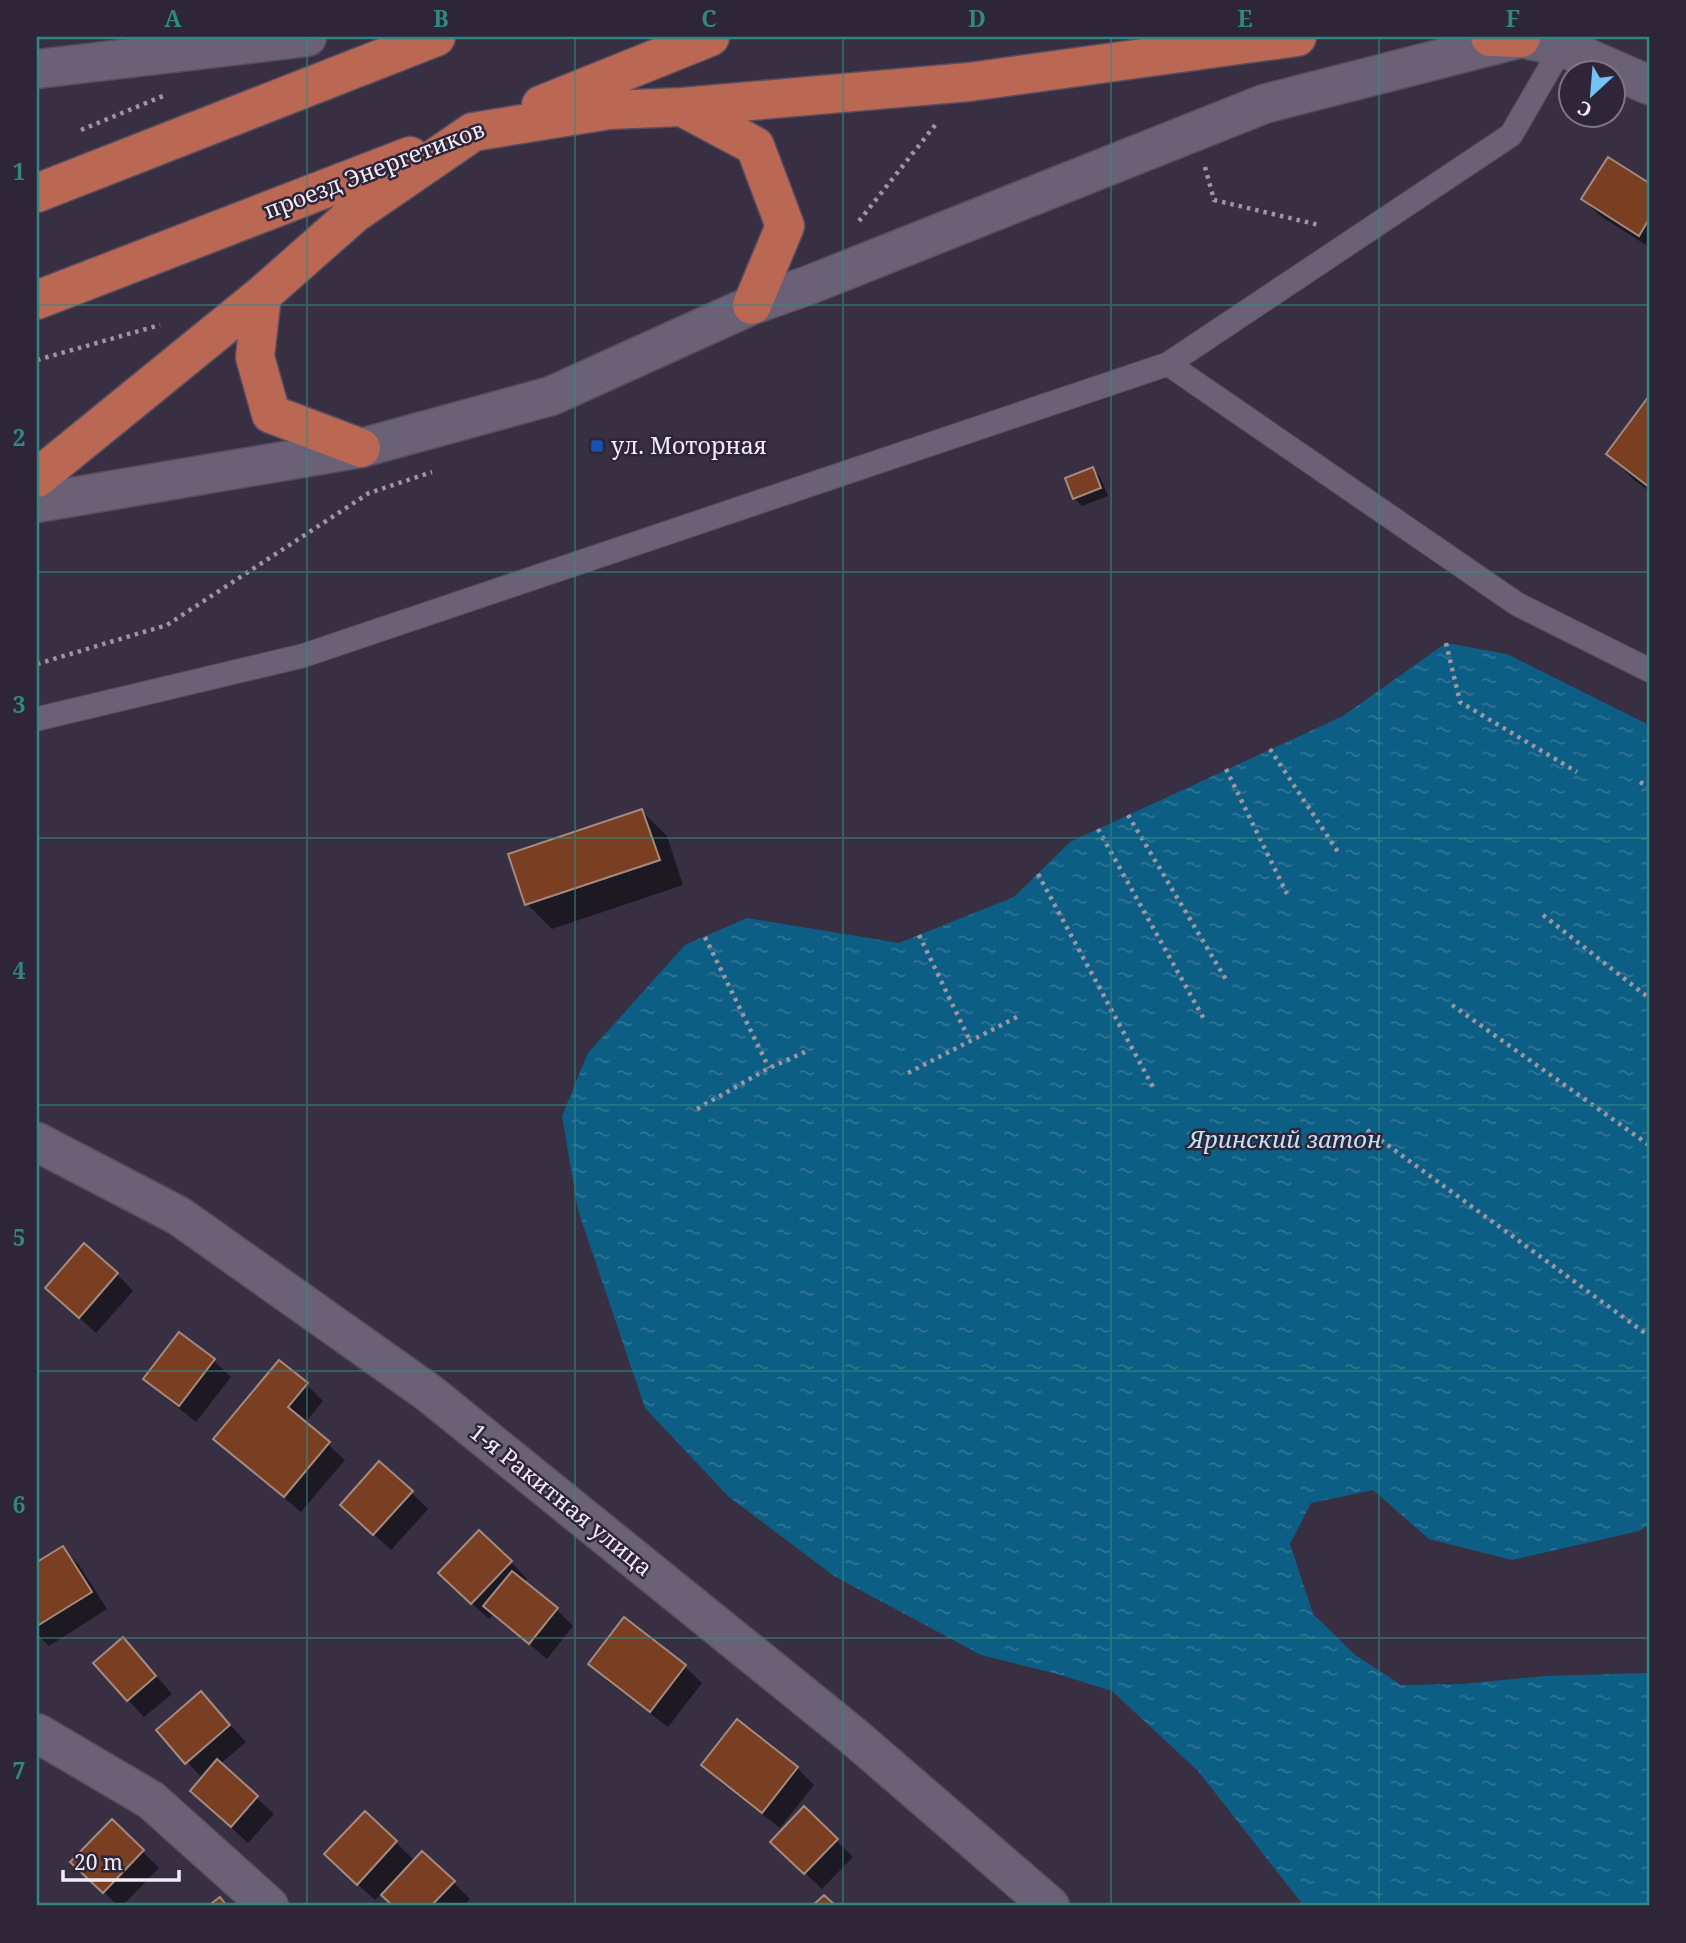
<svg xmlns="http://www.w3.org/2000/svg" width="1686" height="1943" viewBox="0 0 1686 1943" font-family="'Noto Serif',serif">
	<style>
		.water { fill: url(#water-ripples) }
		.shadow { fill: #0007 }
		.building { fill: #7a3e22; stroke: #a48a7f; stroke-width: 2 }
		.lines { fill: none; stroke-linecap: round; stroke-linejoin: round }
		.lane-casing { stroke: #564e5e; stroke-width: 25 }
		.street-casing { stroke: #564e5e; stroke-width: 41 }
		.secondary-casing { stroke: #564e5e; stroke-width: 41 }
		.primary-casing { stroke: #564e5e; stroke-width: 41 }
		.path { stroke: #9c95a4; stroke-width: 4.5; stroke-dasharray: 3.5 5; stroke-linecap: butt }
		.lane { stroke: #6a6176; stroke-width: 23 }
		.street { stroke: #6a6176; stroke-width: 38 }
		.secondary { stroke: #6a6176; stroke-width: 38 }
		.primary { stroke: #ba6754; stroke-width: 38 }
		.grid { fill: none; stroke: #318883; stroke-width: 2; stroke-opacity: 0.55 }
		.transit-dot { fill: #1a4fb4; stroke: #2e2538; stroke-width: 2.5 }
		.labels { text-anchor: middle; stroke-width: 5; stroke-linejoin: round; paint-order: stroke }
		.street-label { font-size: 23px; fill: #f1ecf8; stroke: #2e2538 }
		.poi-label { font-size: 23px; fill: #f1ecf8; stroke: #2e2538; text-anchor: start }
		.water-label { font-size: 24px; font-style: italic; fill: #bee2f8; stroke: #2e2538 }
		.neatline { fill: none; stroke: #318883; stroke-width: 2.5 }
		.grid-label { font-size: 23px; text-anchor: middle; font-weight: bold; fill: #318883 }
	</style>
	<defs>
		<pattern id="water-ripples" width="26" height="14" patternUnits="userSpaceOnUse" patternTransform="scale(1.75)"><rect width="26" height="14" fill="#0d5e84"/><path d="M2 4q2-2 4 0t4 0M15 11q2-2 4 0t4 0" fill="none" stroke="#317596"/></pattern>
	</defs>
	<rect width="100%" height="100%" fill="#382f42"/>
	<path class="water" d="M1446,643l61,11 142,71v800l-10,6 -127,29 -83,-21 -56,-49 -62,13 -21,41 23,70 41,40 47,31 61,-1 83,-8 104,-3v233h-345l-106,-135 -86,-80 -58,-18 -73,-18 -147,-79 -105,-79 -84,-89 -67,-198 -16,-94 26,-63 97,-108 62,-27 152,25 115,-46 56,-55 273,-126z"/>
	<path class="shadow" d="M1608,159l41,26v62l-50,-32 -16,-16z
		M1649,399v92l-16,-12 -25,-25z
		M1092,469l8,8 8,19 -26,10 -8,-8z
		M642,811l25,25 16,49 -131,44 -25,-25z
		M117,1274l16,17 -37,42 -49,-45z
		M180,1334l34,27 17,16 -35,45 -34,-27 -17,-16z
		M307,1385l16,16 -18,22 40,37 -44,52 -69,-57 -16,-16z
		M411,1492l17,17 -37,41 -32,-29z
		M63,1548l16,17 28,44 -58,37 -12,-12v-70z
		M511,1562l16,17 -4,4 34,27 16,16 -26,33 -53,-45 -5,5 -32,-29z
		M625,1620l60,47 17,16 -34,44 -61,-46 -17,-17z
		M139,1656l33,38 -28,23 -16,-17z
		M201,1693l45,49 -26,22 54,50 -26,29 -39,-36 -6,-28 -45,-49z
		M703,1765l94,3 17,17 -34,43 -60,-46z
		M804,1809l49,48 -31,32 -49,-47z
		M365,1813l50,48 38,21 17,17 -7,7h-68l-13,-13 -7,7 -32,-29z
		M112,1821l47,47 -37,38h-4l-45,-44z"/>
	<path class="building" d="M1608,157l41,26v36l-10,17 -58,-37z
		M1649,396v91l-43,-33z
		M1093,467l8,21 -28,11 -8,-21z
		M642,809l18,51 -135,45 -17,-51z
		M84,1243l34,30 -39,45 -34,-30z
		M179,1332l36,27 -36,47 -36,-27z
		M279,1360l29,23 -20,24 42,35 -46,55 -71,-58z
		M379,1461l34,30 -40,44 -33,-30z
		M479,1530l33,31 -41,43 -33,-31z
		M63,1546l29,46 -55,34v-64z
		M512,1571l46,37 -29,36 -46,-38z
		M624,1617l62,48 -36,47 -62,-48z
		M123,1637l33,39 -29,25 -34,-38z
		M201,1691l29,34 -45,39 -29,-34z
		M737,1719l61,48 -36,46 -61,-48z
		M217,1759l41,37 -27,31 -41,-36z
		M804,1806l34,33 -34,35 -34,-32z
		M365,1811l32,30 -40,44 -33,-31z
		M112,1819l32,31 -41,43 -33,-31z
		M422,1851l33,30 -24,25h-38l-12,-11z
		M824,1895l12,11h-24z
		M220,1897l7,9h-19z"/>
	<g class="lines">
		<defs>
			<path id="lane" d="M1168,364l349,240 132,66
				M37,719l265,-63 866,-292 343,-229 51,-88"/>
			<path id="street" d="M37,1142l142,74 250,177 423,342 198,171
				M37,1733l114,67 118,106"/>
			<path id="secondary" d="M37,69l270,-32
				M37,503l324,-55 190,-52 201,-91 57,-20 455,-181 257,-66 41,9 87,38"/>
			<path id="primary" d="M1490,37l31,1
				M541,105l169,-68
				M682,107l287,-25 328,-45
				M37,193l399,-156
				M37,300l373,-144
				M361,448l-90,-34 -16,-57 7,-62 93,-82 118,-81 136,-22 73,-3 73,39 30,80 -33,79
				M37,478l225,-183"/>
		</defs>
		<use href="#lane" class="lane-casing"/>
		<use href="#street" class="street-casing"/>
		<use href="#secondary" class="secondary-casing"/>
		<use href="#primary" class="primary-casing"/>
		<path class="path" d="M81,130l82,-34
			M1205,167l9,33 105,25
			M859,221l77,-97
			M37,360l123,-35
			M1446,643l14,59 117,70
			M37,664l130,-39 202,-132 63,-21
			M1270,749l68,103
			M1226,769l61,125
			M1640,782l9,5
			M1128,815l100,168
			M1098,829l106,190
			M1038,874l115,213
			M1543,915l106,83
			M919,935l51,106
			M705,937l64,131
			M1452,1005l197,140
			M908,1073l109,-56
			M697,1109l72,-41 36,-16
			M1367,1130l282,206"/>
		<use href="#lane" class="lane"/>
		<use href="#street" class="street"/>
		<use href="#secondary" class="secondary"/>
		<use href="#primary" class="primary"/>
	</g>
	<path class="grid" d="M307,37v1869M575,37v1869M843,37v1869M1111,37v1869M1379,37v1869M37,305h1612M37,572h1612M37,838h1612M37,1105h1612M37,1371h1612M37,1638h1612"/>
	<rect class="transit-dot" x="590" y="439" width="14" height="14" rx="3.5"/>
	<g class="labels">
		<g class="street-label">
			<text transform="translate(374 170) rotate(-21)" y="8">проезд Энергетиков</text>
			<text transform="translate(561 1500) rotate(39)" y="8">1-я Ракитная улица</text>
		</g>
		<g class="poi-label">
			<text x="611" y="454">ул. Моторная</text>
		</g>
		<g class="water-label">
			<text x="1285" y="1148">Яринский затон</text>
		</g>
	</g>
	<rect width="1686" height="1943" fill="none" stroke="#2e2538" stroke-width="77"/>
	<g transform="translate(1592 94) rotate(206)"><circle r="33" fill="#2e2538" stroke="#7c7585" stroke-width="2"/>
	<path d="M0-5L12 26L0 18L-12 26Z" fill="#75c0f6"/>
	<text y="-10" font-size="19" font-weight="bold" text-anchor="middle" fill="#f1ecf8">С</text>
	</g>
	<path d="M63 1870v10h116v-10" fill="none" stroke="#f1ecf8" stroke-width="3.5"/>
	<text x="74" y="1870" font-size="21" fill="#f1ecf8" stroke="#2e2538" stroke-width="5" paint-order="stroke">20 m</text>
	<rect x="38" y="38" width="1610" height="1866" class="neatline"/>
	<g class="grid-label">
		<text x="173" y="27">A</text>
		<text x="441" y="27">B</text>
		<text x="709" y="27">C</text>
		<text x="977" y="27">D</text>
		<text x="1245" y="27">E</text>
		<text x="1513" y="27">F</text>
		<text x="19" y="180">1</text>
		<text x="19" y="446">2</text>
		<text x="19" y="713">3</text>
		<text x="19" y="979">4</text>
		<text x="19" y="1246">5</text>
		<text x="19" y="1513">6</text>
		<text x="19" y="1779">7</text>
	</g>
</svg>
